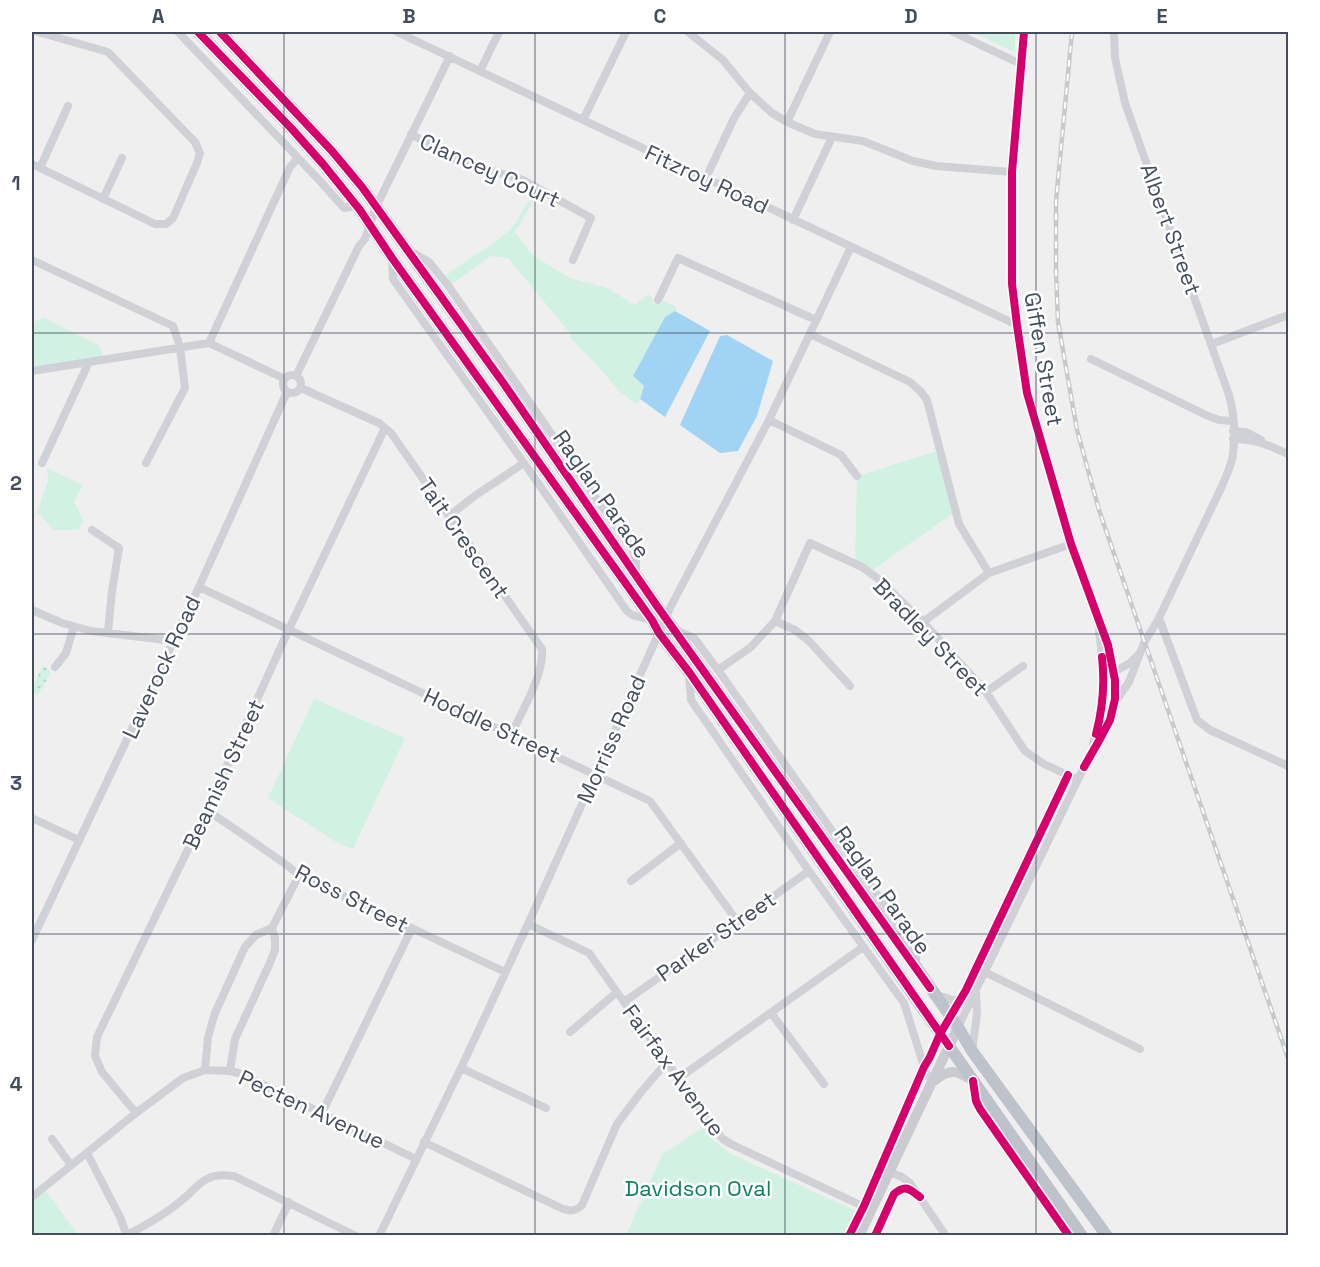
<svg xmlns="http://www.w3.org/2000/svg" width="1320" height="1267" viewBox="0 0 1320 1267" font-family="'Space Grotesk',sans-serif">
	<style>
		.grass { fill: url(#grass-dots) }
		.green { fill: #d1f2e3 }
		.water { fill: #a1d4f4 }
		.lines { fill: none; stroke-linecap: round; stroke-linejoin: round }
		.minor { stroke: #d0d1d6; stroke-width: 8 }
		.major { stroke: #c9cbd1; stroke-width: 10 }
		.highway { stroke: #bec2ca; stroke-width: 12 }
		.rail-casing { stroke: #c8c9cc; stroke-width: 4.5 }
		.rail { stroke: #fff; stroke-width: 2; stroke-dasharray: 7; stroke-linecap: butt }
		.cycleway-casing { stroke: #fff; stroke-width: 11 }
		.cycleway { stroke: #d6006c; stroke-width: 8 }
		.grid { fill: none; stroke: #444d5e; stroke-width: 1.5; stroke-opacity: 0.55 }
		.labels { text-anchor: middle; stroke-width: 5; stroke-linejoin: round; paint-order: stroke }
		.street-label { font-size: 22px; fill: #444d5e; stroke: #fff }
		.park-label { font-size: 22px; fill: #0c825b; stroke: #fff }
		.neatline { fill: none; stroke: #444d5e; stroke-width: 2 }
		.grid-label { font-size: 20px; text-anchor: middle; font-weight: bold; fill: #444d5e }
	</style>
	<defs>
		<pattern id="grass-dots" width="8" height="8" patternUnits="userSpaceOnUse" patternTransform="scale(1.5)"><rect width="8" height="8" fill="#d1f2e3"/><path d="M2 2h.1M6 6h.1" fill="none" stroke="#b5d1c5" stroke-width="1.8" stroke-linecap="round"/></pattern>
	</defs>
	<rect width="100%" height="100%" fill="#f0efef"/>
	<path class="grass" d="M43,665l8,7 -13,23 -6,-5v-2z"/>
	<path class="green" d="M971,32h44v20z
		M534,193l3,2 -22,37 17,23 38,23 37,10 28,17 13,-11 4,3 1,6 7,2 4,-4 13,6 -2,4 -10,6 -32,60 11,9 -4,13 -3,6 -18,-14 -21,-25 -27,-27 -2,-7 -61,-74 -17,-2 -39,28 -6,-9 50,-34 15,-12z
		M44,318l56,28 3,13 -71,12v-32l3,-18z
		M940,450l16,61 -86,61 -15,-9 2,-87z
		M47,468l36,17 -9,16 9,20 -4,9h-25l-17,-18 11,-31z
		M314,699l91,39 -52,111 -14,-5 -71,-46z
		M703,1127l10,13 16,13 131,60 -12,22h-222l36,-80z
		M43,1187l35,48 -46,1v-39z"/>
	<path class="water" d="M675,311l35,20 -45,86 -25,-18 4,-13 -11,-10 32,-59z
		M727,335l46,26 -16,55 -19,35 -18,2 -40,-28 40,-89z"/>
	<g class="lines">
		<path class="minor" d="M178,32l142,149 24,27 13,-2
			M397,32l620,293
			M688,32l35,28 27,33 22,20 15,9 28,12 48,7 50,20 23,5 76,6
			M953,32l68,32
			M1024,32l-12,140v112l5,41 10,68 44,151 37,101 7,35v19l-5,21 -10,19 -16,28
			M1114,32l1,26 10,45 104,292c5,17 6,40 4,59 -1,11 -7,22 -11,32l-63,132 -15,25 -15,39 -13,19
			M480,71l19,-39
			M583,120l43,-88
			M787,122l43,-90
			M411,134l46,26 66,20 68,38 -18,42
			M32,164l123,60h11l7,-6 24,-55 3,-10 -5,-11 -87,-90 -70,-20
			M40,168l28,-62
			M706,178l28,-60 16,-25
			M103,199l19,-41
			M793,220l39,-83
			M410,251l19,11 18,22 186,267 3,9v13
			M32,260l141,66 7,21 5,41 -39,75
			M392,260l1,19 131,184 103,148 5,4 20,5
			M658,300l20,-42 138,62
			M810,334l100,48 11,10 6,8 32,124 30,49
			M209,343l81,-176 8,-9
			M1212,344l76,-29
			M1091,359l117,57 11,4 14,1
			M32,371l177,-28 76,36
			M283 384a9 9 0 1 1 18 0a9 9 0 1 1-18 0Z
			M296,376l63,-130 6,-7 11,-32 74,-151
			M301,388l78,35 12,10 151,216c2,24 -17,56 -27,78v9
			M769,420l72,35 16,21
			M1233,431l13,1 15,8
			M1233,439c23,0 35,6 55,15
			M42,463l47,-101
			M449,516l27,-21 48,-32
			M92,530l27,18 -7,43 -4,41
			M199,587l451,214 87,120
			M32,610l30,13 29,8 83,10
			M1159,618l38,102 13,10 78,36
			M775,621l20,9 14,11 41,45
			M923,622l66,-49 82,-29
			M675,630l19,8 24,32 195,275 3,10v11
			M55,667l11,-14 8,-27
			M718,670l33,-23 24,-26 35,-78 52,24 15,11 46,44 63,70 39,59 19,13 34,16
			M1112,673l18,-10 8,-8
			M689,675l2,25 118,171 95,132 23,73
			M986,692l37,-26
			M1093,745c13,-44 12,-70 6,-114
			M207,810l77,53 15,12 206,97
			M32,818l47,22
			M631,881l50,-38
			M528,924l61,29 78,109 48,68 8,9 8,5 140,66
			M32,940l167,-353 88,-195
			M985,972l155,77
			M937,995l15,5 19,-1
			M624,1002l185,-131
			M771,1013l53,71
			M958,1027l128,-264
			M570,1032l47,-40
			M972,1051l5,-37 -1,-21
			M461,1068l85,40
			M205,1070l3,-33 7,-24 30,-66 11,-12 16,-7 27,-53
			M230,1071l5,-32 34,-74 6,-15v-12l-3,-10
			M679,1078l184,-131
			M136,1113l-34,-41 -7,-16 2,-19 110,-227 82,-181 96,-201
			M322,1113l90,-185
			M52,1139l19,26
			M424,1142l139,67c8,2 12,3 19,-4l35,-81 24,-32 26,-30
			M87,1153l33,64 7,19
			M889,1172l13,5 8,6 36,53
			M32,1197l104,-84 47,-35 22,-8 25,1 9,2 177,86
			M127,1235c19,-10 39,-21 55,-35 9,-7 15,-16 25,-21 9,-5 18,-4 27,-3l122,60
			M273,1236l16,-34
			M379,1236l82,-168 67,-144 143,-318 98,-186 82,-173"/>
		<path class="major" d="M934,1081c15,-13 23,-11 39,0
			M859,1236l99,-209"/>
		<path class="highway" d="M198,32l93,96 32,36 37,46 32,48 260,362 7,13 30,39 227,327 166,237
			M220,32l112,119 30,36 142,197 153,222 259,361 42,60 14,24 135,185"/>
		<defs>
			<path id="rail" d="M1072,32l-16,169v71l2,50 19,108 22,80 189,548"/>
		</defs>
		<use href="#rail" class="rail-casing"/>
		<use href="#rail" class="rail"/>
		<defs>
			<path id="cycleway" d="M198,32l93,96 32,36 37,46 32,48 260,362 7,13 30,39 260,374
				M220,32l112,119 30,36 142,197 153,222 273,382
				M1024,32l-12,140v112l5,41 10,68 44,151 37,101 7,35v19l-5,21 -10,19 -16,28
				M1096,734c7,-26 9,-50 6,-77
				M973,1081l3,20 4,8 89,127
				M849,1236l15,-30 60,-139 6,-10 10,-23 26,-44 102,-215
				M875,1236l19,-42c12,-10 15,-5 26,3"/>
		</defs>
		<use href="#cycleway" class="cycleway-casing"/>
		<use href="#cycleway" class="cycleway"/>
	</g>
	<path class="grid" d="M284,32v1204M535,32v1204M785,32v1204M1036,32v1204M32,333h1256M32,634h1256M32,934h1256"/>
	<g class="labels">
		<g class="street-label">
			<text transform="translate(490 170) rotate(24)" y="8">Clancey Court</text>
			<text transform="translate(707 179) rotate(25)" y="8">Fitzroy Road</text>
			<text transform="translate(1171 229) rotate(70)" y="8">Albert Street</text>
			<text transform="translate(1044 359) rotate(80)" y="8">Giffen Street</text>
			<text transform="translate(602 494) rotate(55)" y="8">Raglan Parade</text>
			<text transform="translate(464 538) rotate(55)" y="8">Tait Crescent</text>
			<text transform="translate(931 637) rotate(46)" y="8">Bradley Street</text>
			<text transform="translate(161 667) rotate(-65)" y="8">Laverock Road</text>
			<text transform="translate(492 725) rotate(25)" y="8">Hoddle Street</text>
			<text transform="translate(611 739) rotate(-66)" y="8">Morriss Road</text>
			<text transform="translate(223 774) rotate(-65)" y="8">Beamish Street</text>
			<text transform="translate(883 890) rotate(55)" y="8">Raglan Parade</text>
			<text transform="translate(352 898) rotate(27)" y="8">Ross Street</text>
			<text transform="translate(716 936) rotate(-35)" y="8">Parker Street</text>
			<text transform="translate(674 1070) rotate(54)" y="8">Fairfax Avenue</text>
			<text transform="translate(312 1109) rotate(25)" y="8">Pecten Avenue</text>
		</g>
		<g class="park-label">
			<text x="698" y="1196">Davidson Oval</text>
		</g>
	</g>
	<rect width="1320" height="1267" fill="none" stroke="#ffffff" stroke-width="66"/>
	<rect x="33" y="33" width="1254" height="1201" class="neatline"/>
	<g class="grid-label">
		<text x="158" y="23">A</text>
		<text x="409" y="23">B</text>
		<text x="660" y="23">C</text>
		<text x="911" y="23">D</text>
		<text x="1162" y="23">E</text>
		<text x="16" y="190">1</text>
		<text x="16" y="490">2</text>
		<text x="16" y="790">3</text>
		<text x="16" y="1091">4</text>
	</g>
</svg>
